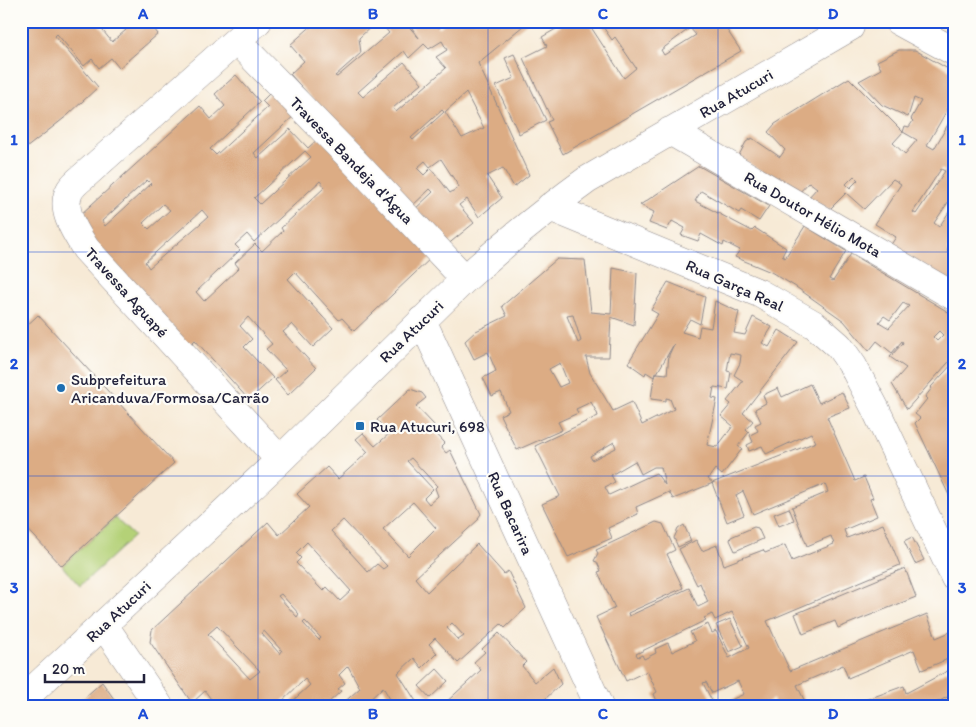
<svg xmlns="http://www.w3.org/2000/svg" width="976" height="727" viewBox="0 0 976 727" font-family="Itim,sans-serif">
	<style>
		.green { fill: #b4d177; stroke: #6b7a59 }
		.building { fill: #dcac84; fill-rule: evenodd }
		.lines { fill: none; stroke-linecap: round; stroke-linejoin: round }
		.street-casing { stroke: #8c8688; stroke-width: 29 }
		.street { stroke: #fff; stroke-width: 28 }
		.grid { fill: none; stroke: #1d4ed8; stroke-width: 1; stroke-opacity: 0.55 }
		.poi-dot { fill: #1f6fb2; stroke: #fdfcf7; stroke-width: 2 }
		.labels { text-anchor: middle; stroke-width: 4.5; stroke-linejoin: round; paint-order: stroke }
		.street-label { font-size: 16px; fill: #22223b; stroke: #fdfcf7 }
		.poi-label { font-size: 16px; fill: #22223b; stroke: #fdfcf7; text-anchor: start }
		.neatline { fill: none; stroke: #1d4ed8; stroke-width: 2 }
		.grid-label { font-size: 16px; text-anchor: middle; font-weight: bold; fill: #1d4ed8 }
	</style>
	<rect width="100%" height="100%" fill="#fdfcf7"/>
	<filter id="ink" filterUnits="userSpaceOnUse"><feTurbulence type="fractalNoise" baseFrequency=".02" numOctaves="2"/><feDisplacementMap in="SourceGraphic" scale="10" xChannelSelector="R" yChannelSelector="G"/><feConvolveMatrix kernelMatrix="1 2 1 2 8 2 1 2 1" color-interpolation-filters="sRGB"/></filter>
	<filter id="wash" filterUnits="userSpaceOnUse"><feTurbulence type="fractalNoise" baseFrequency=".0096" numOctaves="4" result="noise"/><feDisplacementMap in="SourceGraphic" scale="20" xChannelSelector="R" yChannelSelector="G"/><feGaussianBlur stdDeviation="1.12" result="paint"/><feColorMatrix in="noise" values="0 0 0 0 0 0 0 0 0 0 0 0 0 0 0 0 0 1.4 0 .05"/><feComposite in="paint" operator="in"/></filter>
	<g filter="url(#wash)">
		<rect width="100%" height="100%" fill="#f7ead6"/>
		<path class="green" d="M115,518l19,18 -54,50 -18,-20z"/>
		<g id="blocks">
			<path class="building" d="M21,21h74l17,21 14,-12 -8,-9h30l10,13 -39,34 -8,-10 -12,10 -7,-9 -8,7 -27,-32 -2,2 43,51 -30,28 -47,37v-46l8,-7 -8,-9z
				M317,21h4l3,4 4,-4h49l-18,17 2,15 -26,23 2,1 52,-44 -10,-12h25l15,17 -12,-17h27l5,7 4,-3 -2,-4h88l-51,42 51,112 -15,12 -11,-19 -16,8 15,22 -23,19 -12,-18 -8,6 15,18 -28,23 -33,-35 20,-19 -3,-3 -20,19 -120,-134 14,-13 -14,-16zM442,41l5,9 -11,7 10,11 -50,44 -3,-4 29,-25 -18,-21 -41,35 -5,-5 46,-41 5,7 15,-14 5,5zM466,93l18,35 -22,10 -17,-26zM442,110l2,2 -31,28 -2,-2zM441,159l18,28 -9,6 -19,-25 -7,7 -7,-7 8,-7 5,6z
				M557,21h30l37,57 12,-10 -21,-31 -3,3 -13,-19h116l1,2 5,-2 20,30 -178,103 -16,-32 5,-2 -29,-62 24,-12 -5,-9 19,-11zM690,28l6,7 -32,20 -3,-5z
				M899,50h16l40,23v35l-5,-3 -23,40 7,4 21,-37v43l-3,4 3,2v31l-21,31 5,4 16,-24v35l-8,12 2,1 6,-8v41l-65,-38 6,-9 -21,-13 26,-40 -8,-5 -29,30 -18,-16 -17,17 -21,-12 9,-10 -8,-6 -10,11 -61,-36 8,-15 6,-4 28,19 5,-7 -17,-18 7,-8 74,-46 54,54 2,-6 4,1 4,-6 -2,-2 10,-18 -7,-3 -6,19 -26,-12 -23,-24 22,-12 -4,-8zM903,132l14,8 -12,14 -12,-11zM941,169l4,2 -29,43 -3,-2zM854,176l4,4 -8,8 -4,-4z
				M514,54l32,66 -27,14 -23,-48 18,-8 -9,-20z
				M236,75l24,27 -50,47 6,6 52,-48 -6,-6 14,-14 22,25 -44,41 4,5 32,-29 18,19 12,-11 112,120 -78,74 -12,-13 -3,2 -44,-48 -7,7 45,49 -20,19 -21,-23 -9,8 33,36 -28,27 -13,-15 11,-10 -20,-21 6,-5 -24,-27 -8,9 12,13 -8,8 29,31 -24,22 -54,-60 -6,6 -102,-110 -7,-21 120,-109 11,13 14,-13 -10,-12zM305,151l6,6 -51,47 -6,-6zM147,180l4,4 -46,42 -3,-5zM320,181l5,6 -44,41 2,3 -21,20 -7,-7 -20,19 4,5 -35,33 -8,-9 44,-42 -5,-5 12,-11 7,8zM163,204l7,6 -21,19 -6,-6zM202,210l6,7 -59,51 -4,-6z
				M699,166l70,40 -10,15 -18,-11 -2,3 -38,-22 -6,10 57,30 3,-3 31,20 -4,8 3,2 20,-32 41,25 -17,28 4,2 18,-27 104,62v39l-48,54 -15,-25 14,-16 -16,-11 13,-14 -1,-2 -10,12 -15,-12 -8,10 -25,-30 -48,-34 -25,-15 -36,-15 5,-7 -16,-8 -1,4 -22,-12 -3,7 -17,-6 4,-7 -13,-7 -5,9 -18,-7 5,-11 -14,-7zM903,303l6,3 -20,22 -10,-6 5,-6 6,4zM939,331l4,4 -6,6 -4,-4z
				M557,259l28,1 6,52 20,2 2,-46 24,5 -3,52 -23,-8 -2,40h-23l4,16 23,38 19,-9 10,23 32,-16 -4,-10 -4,-1v3l-15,-2 3,-22 3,-4 10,1 2,-19 5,-11 -17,29 -2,-1 -1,5 -8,-5 -1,3 -17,-12 30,-49 -7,-4 17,-28 37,15 -5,27 -10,-5 -8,13 16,5 2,-11 11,2 4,-27 24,11 -5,21 11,2 8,-18 19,10 -10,16 7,4 10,-17 19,12 -55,71 10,8 -7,8 3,3 -11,14 4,3 -20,26 -7,-6 -7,10 5,4 -40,16 -4,-7 -33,15 2,7 -30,14 4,10 -44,19 -26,-53 18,-8 -25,-50 63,-30 -1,-3 -6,-11 -15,7 2,4 -20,9 4,8 -45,20 -17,-35 9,-4 -8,-19 -9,4 -9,-18 13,-7 -8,-19 -14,7 -9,-18 11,-10 31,-15 -5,-10zM573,315l8,26 -3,2 -11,-27zM730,353l11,2 -1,8 -6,12 9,6 -16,20 4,3 -10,12 12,10 -16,21 -10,-2 10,-46 -5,-1 2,-11 14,2 3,-17 -4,-1zM560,363l8,20 -9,4 -10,-18zM614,442l2,6 -24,12 -2,-4zM635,461l6,13 13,-7h7l4,18 -9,-12 -47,22 -4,-8 10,-5 -4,-7z
				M38,315l136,148 -112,103 -41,-44v-191z
				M955,361v37l-2,2 2,1v36l-6,6 6,6v59l-40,-85 5,-5 -5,-4 12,-15 -2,-2 7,-9 -1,-1z
				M810,384l9,19 23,-11 8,16 -23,9 28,64 9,-4 9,21 -3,1 7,17 -33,14 3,8 36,-14 17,41 -133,56 23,50 137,-57 9,24 19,-8v26l-33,14 -8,-20 -66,28 -5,-13 -46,20 10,21h-40l7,-4 -1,-3 -13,7h-42l26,-12 -6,-13 -26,12 -6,-11 -3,1 9,18 -9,5h-44l-5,-12 3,-2 -10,-21 -21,10 -30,-64 19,-9 -17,-36 3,-1 -4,-9 -3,-1 4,-8 -2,-3 60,-28 7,2 12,26 -8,4 16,34 -55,25 1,3 60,-28 9,19 10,-5 -8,-19 -3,2 -18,-36 17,-9 6,11 15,-6 7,20 39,-15 2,3 20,-8 7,16 42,-17 -3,-8 -24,10 -15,-39 36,-15 -3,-8 -72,30 -10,-23 -7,4 8,20 -17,7 -15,-39 104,-41 -5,-9 -45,21 -4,-8 -13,5 -2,-6 6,-3 -3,-7 8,-4 -3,-6 6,-3 -6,-13 11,-6 -3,-8 15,-7 4,9zM732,612l17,36 -20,10 -13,-27 -4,2 -4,-9 -18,8 5,9 -23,11 -4,-9 -13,6 1,4 -12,6 -2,-4 -4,2 -2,-3 70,-34 -2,-2 8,-4 3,6z
				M410,389l12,4 4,5 -10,8 18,19 -3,3 14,15 -4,4 5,6 4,-3 31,64 -3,4 1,1 -64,59 12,14 50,-48 27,30 4,-3 18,37 -21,20 -4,-4 -43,39 -23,-25 -6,6 8,9 -15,15 -8,-10 -16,15 21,33h-25l-11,-19 -20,19h-23l20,-18 -12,-22 -9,9 6,8 -7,6 3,2 -16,15h-38l23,-21 -5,-6 -28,27h-61l-11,-15 -13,12 -42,-61 2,-12 116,-108 11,13 30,-28 -12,-13 30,-27 11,12 30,-27 -12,-13 7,-6 12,13 14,-12 -12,-14zM411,458l26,28 -2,2 3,8 -9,8 -5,-6 9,-9 -26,-28zM413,502l23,26 -28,28 -25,-27zM343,520l44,46 -4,3 -6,-5 -9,8 -37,-41zM307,542l44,49 -11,10 -13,-14 -4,4 -27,-28 5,-5 -5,-5zM281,594l18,20 -2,3 -19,-21zM305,621l16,17 -2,2 -16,-17zM452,623l12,13 -6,4 -11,-12zM217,626l43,45 -10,8 -42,-45zM264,631l18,20 -2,3 -19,-21z
				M789,508l5,12 -15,6 -5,-12z
				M684,525l7,16 -13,6 -4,-9 4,-9z
				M754,527l4,1 5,11 -28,12 -5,-11 1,-3z
				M912,537l12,23 -9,4 -11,-23z
				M905,568l11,29 -78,31 -3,-7 -32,13 -8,-20z
				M730,619l13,27 -14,6 -13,-27z
				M21,622l4,4v11l-4,3z
				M499,633l27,29 -4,4 13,16 18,-15 8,17 -18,17 4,5h-105l39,-36 -7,-8 11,-10 -3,-3z
				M955,667v26l-25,13h-75l-1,-2 50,-18 2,7z
				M437,669l11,12 -18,17 -11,-12z
				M102,682l17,24h-44z"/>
		</g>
	</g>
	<g filter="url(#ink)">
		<use href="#blocks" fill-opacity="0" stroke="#8c8688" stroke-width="1"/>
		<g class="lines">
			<defs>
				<path id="street" d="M258,21l-174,155c-5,4 -11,9 -14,14 -11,19 6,43 16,59l194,211
					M898,21l57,31
					M237,41l112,115 116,123
					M670,131l285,166
					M550,207l209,86 56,32 24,21 14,20 22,42 80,170
					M422,320l177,386
					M103,624l56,82
					M21,701l259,-241 185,-181c39,-35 79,-68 122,-99l263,-153"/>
			</defs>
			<use href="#street" class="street-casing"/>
			<use href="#street" class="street"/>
		</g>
	</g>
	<path class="grid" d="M258,21v685M488,21v685M718,21v685M21,252h934M21,476h934"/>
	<g class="poi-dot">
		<circle cx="61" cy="388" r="5"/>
		<rect x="355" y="421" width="10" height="10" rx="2.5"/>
	</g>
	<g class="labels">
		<g class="street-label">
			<text transform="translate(736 93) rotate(-30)" y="6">Rua Atucuri</text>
			<text transform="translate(352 160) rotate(46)" y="6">Travessa Bandeja d'Água</text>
			<text transform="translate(813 214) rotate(30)" y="6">Rua Doutor Hélio Mota</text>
			<text transform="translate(735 285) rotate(24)" y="6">Rua Garça Real</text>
			<text transform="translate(127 292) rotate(48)" y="6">Travessa Aguapé</text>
			<text transform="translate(411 331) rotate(-44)" y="6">Rua Atucuri</text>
			<text transform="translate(511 513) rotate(66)" y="6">Rua Bacarira</text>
			<text transform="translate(118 611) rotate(-43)" y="6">Rua Atucuri</text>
		</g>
		<g class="poi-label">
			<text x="71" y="385">Subprefeitura<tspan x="71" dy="18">Aricanduva/Formosa/Carrão</tspan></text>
			<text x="370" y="432">Rua Atucuri, 698</text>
		</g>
	</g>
	<rect width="976" height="727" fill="none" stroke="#fdfcf7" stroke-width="55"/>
	<path d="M45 674v8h99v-8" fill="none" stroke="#22223b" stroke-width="2.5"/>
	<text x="52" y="674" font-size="15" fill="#22223b" stroke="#fdfcf7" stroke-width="4" paint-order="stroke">20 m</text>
	<rect x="28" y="28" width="920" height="672" class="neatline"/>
	<g class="grid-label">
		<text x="143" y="19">A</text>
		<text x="373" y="19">B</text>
		<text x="603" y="19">C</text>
		<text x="833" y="19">D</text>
		<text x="14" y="145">1</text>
		<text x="962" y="145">1</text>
		<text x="14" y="369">2</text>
		<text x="962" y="369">2</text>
		<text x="14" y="593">3</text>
		<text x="962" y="593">3</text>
		<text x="143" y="719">A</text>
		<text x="373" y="719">B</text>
		<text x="603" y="719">C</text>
		<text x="833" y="719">D</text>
	</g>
</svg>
